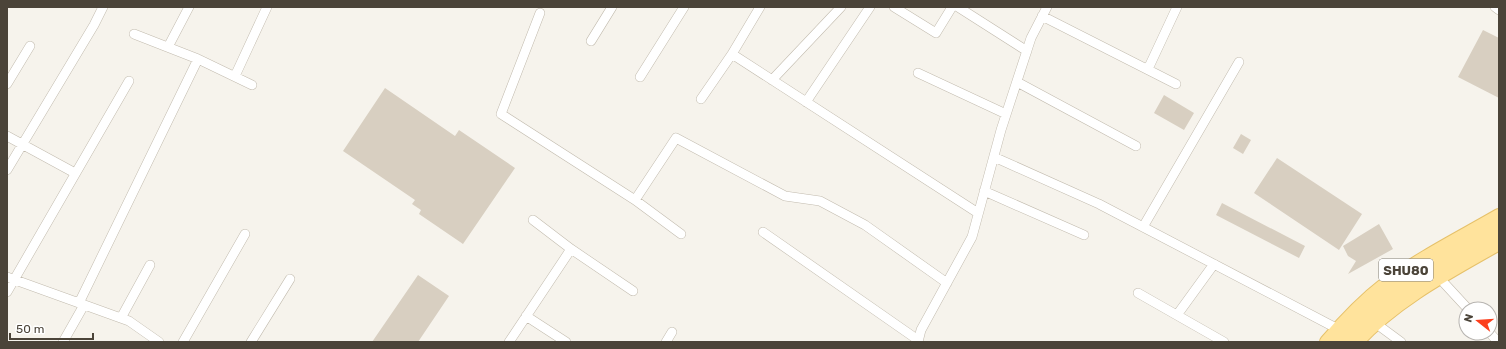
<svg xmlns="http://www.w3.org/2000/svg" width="1506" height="349" viewBox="0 0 1506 349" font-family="Rubik,sans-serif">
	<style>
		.building { fill: #d8cfc1 }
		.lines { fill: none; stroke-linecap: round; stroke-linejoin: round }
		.minor-casing { stroke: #c2bbae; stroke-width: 10 }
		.primary-casing { stroke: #e6c16a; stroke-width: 16 }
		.minor { stroke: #fff; stroke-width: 9 }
		.primary { stroke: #ffe39c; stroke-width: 14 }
		.labels { text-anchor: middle; stroke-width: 3; stroke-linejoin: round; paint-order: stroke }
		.shield { fill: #fff; stroke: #817c74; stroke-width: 1 }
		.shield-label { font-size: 13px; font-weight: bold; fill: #4b4439 }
	</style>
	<rect width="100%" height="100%" fill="#f6f3ec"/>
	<path class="building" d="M1483,30l16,8v60l-41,-21z
		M385,88l70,48 4,-6 56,38 -52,76 -44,-30 2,-4 -9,-6 3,-4 -72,-49z
		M1164,95l30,18 -10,17 -30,-17z
		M1241,134l10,6 -8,14 -10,-6z
		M1277,158l85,56 -23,36 -85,-57z
		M1222,203l83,43 -6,12 -83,-43z
		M1379,224l14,25 -45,25 8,-13 -8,-5 -5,-10z
		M418,275l31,21 -31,46h-46z"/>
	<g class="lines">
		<defs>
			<path id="minor" d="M760,7l-28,47 246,159
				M894,7l42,26 16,-26
				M958,7l69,44
				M1495,7l4,3
				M540,13l-39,101 134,86 46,34
				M1042,16l134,68
				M134,34l64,25 54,26
				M591,41l21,-34
				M168,47l21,-40
				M1148,69l29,-62
				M918,73l88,41
				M235,76l32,-69
				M640,77l44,-70
				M772,80l69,-73
				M1017,82l119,64
				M7,84l23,-38
				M701,99l31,-45
				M806,102l64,-95
				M7,136l68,37
				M994,157l105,47 239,125
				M7,170l87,-145 9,-18
				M984,191l100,44
				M635,200l41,-62 109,58 35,5 45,24 82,58
				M533,220l38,29 62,42
				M1143,227l96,-165
				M763,232l155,108
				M7,277l122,44 30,21
				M1444,283l24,26
				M7,292l122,-211
				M1138,293l86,49
				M79,303l119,-244
				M1177,315l37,-51
				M526,316l40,26
				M121,318l29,-53
				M1382,328l19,14
				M1490,333l8,9
				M63,342l21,-37
				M183,342l62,-108
				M251,342l39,-63
				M509,342l62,-93
				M666,342l6,-10
				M918,342l3,-12 51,-93 29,-107 30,-92 16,-31"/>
			<path id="primary" d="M1327,342c17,-20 37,-41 59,-58 35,-26 75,-46 113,-68
				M1340,342c14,-14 28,-29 44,-42 35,-28 76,-48 115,-70
				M1356,342c40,-43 92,-70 143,-99"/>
		</defs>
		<use href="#minor" class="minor-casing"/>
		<use href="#primary" class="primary-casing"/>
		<use href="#minor" class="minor"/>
		<use href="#primary" class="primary"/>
	</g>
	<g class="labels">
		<rect class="shield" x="1379" y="259" width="54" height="22" rx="3"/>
		<g class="shield-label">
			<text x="1406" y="275">SHU80</text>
		</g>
	</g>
	<rect width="1506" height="349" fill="none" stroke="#4b4439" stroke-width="16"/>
	<g transform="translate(1478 321) rotate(287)"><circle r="19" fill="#ffffff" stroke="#b7b4b0"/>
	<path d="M0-3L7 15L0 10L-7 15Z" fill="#fc3f1d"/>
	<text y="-6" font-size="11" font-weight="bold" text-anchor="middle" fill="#4b4439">N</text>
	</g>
	<path d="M10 333v6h83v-6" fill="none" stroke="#4b4439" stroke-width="2"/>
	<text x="16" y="333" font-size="12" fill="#4b4439" stroke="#ffffff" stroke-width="3" paint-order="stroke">50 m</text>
</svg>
